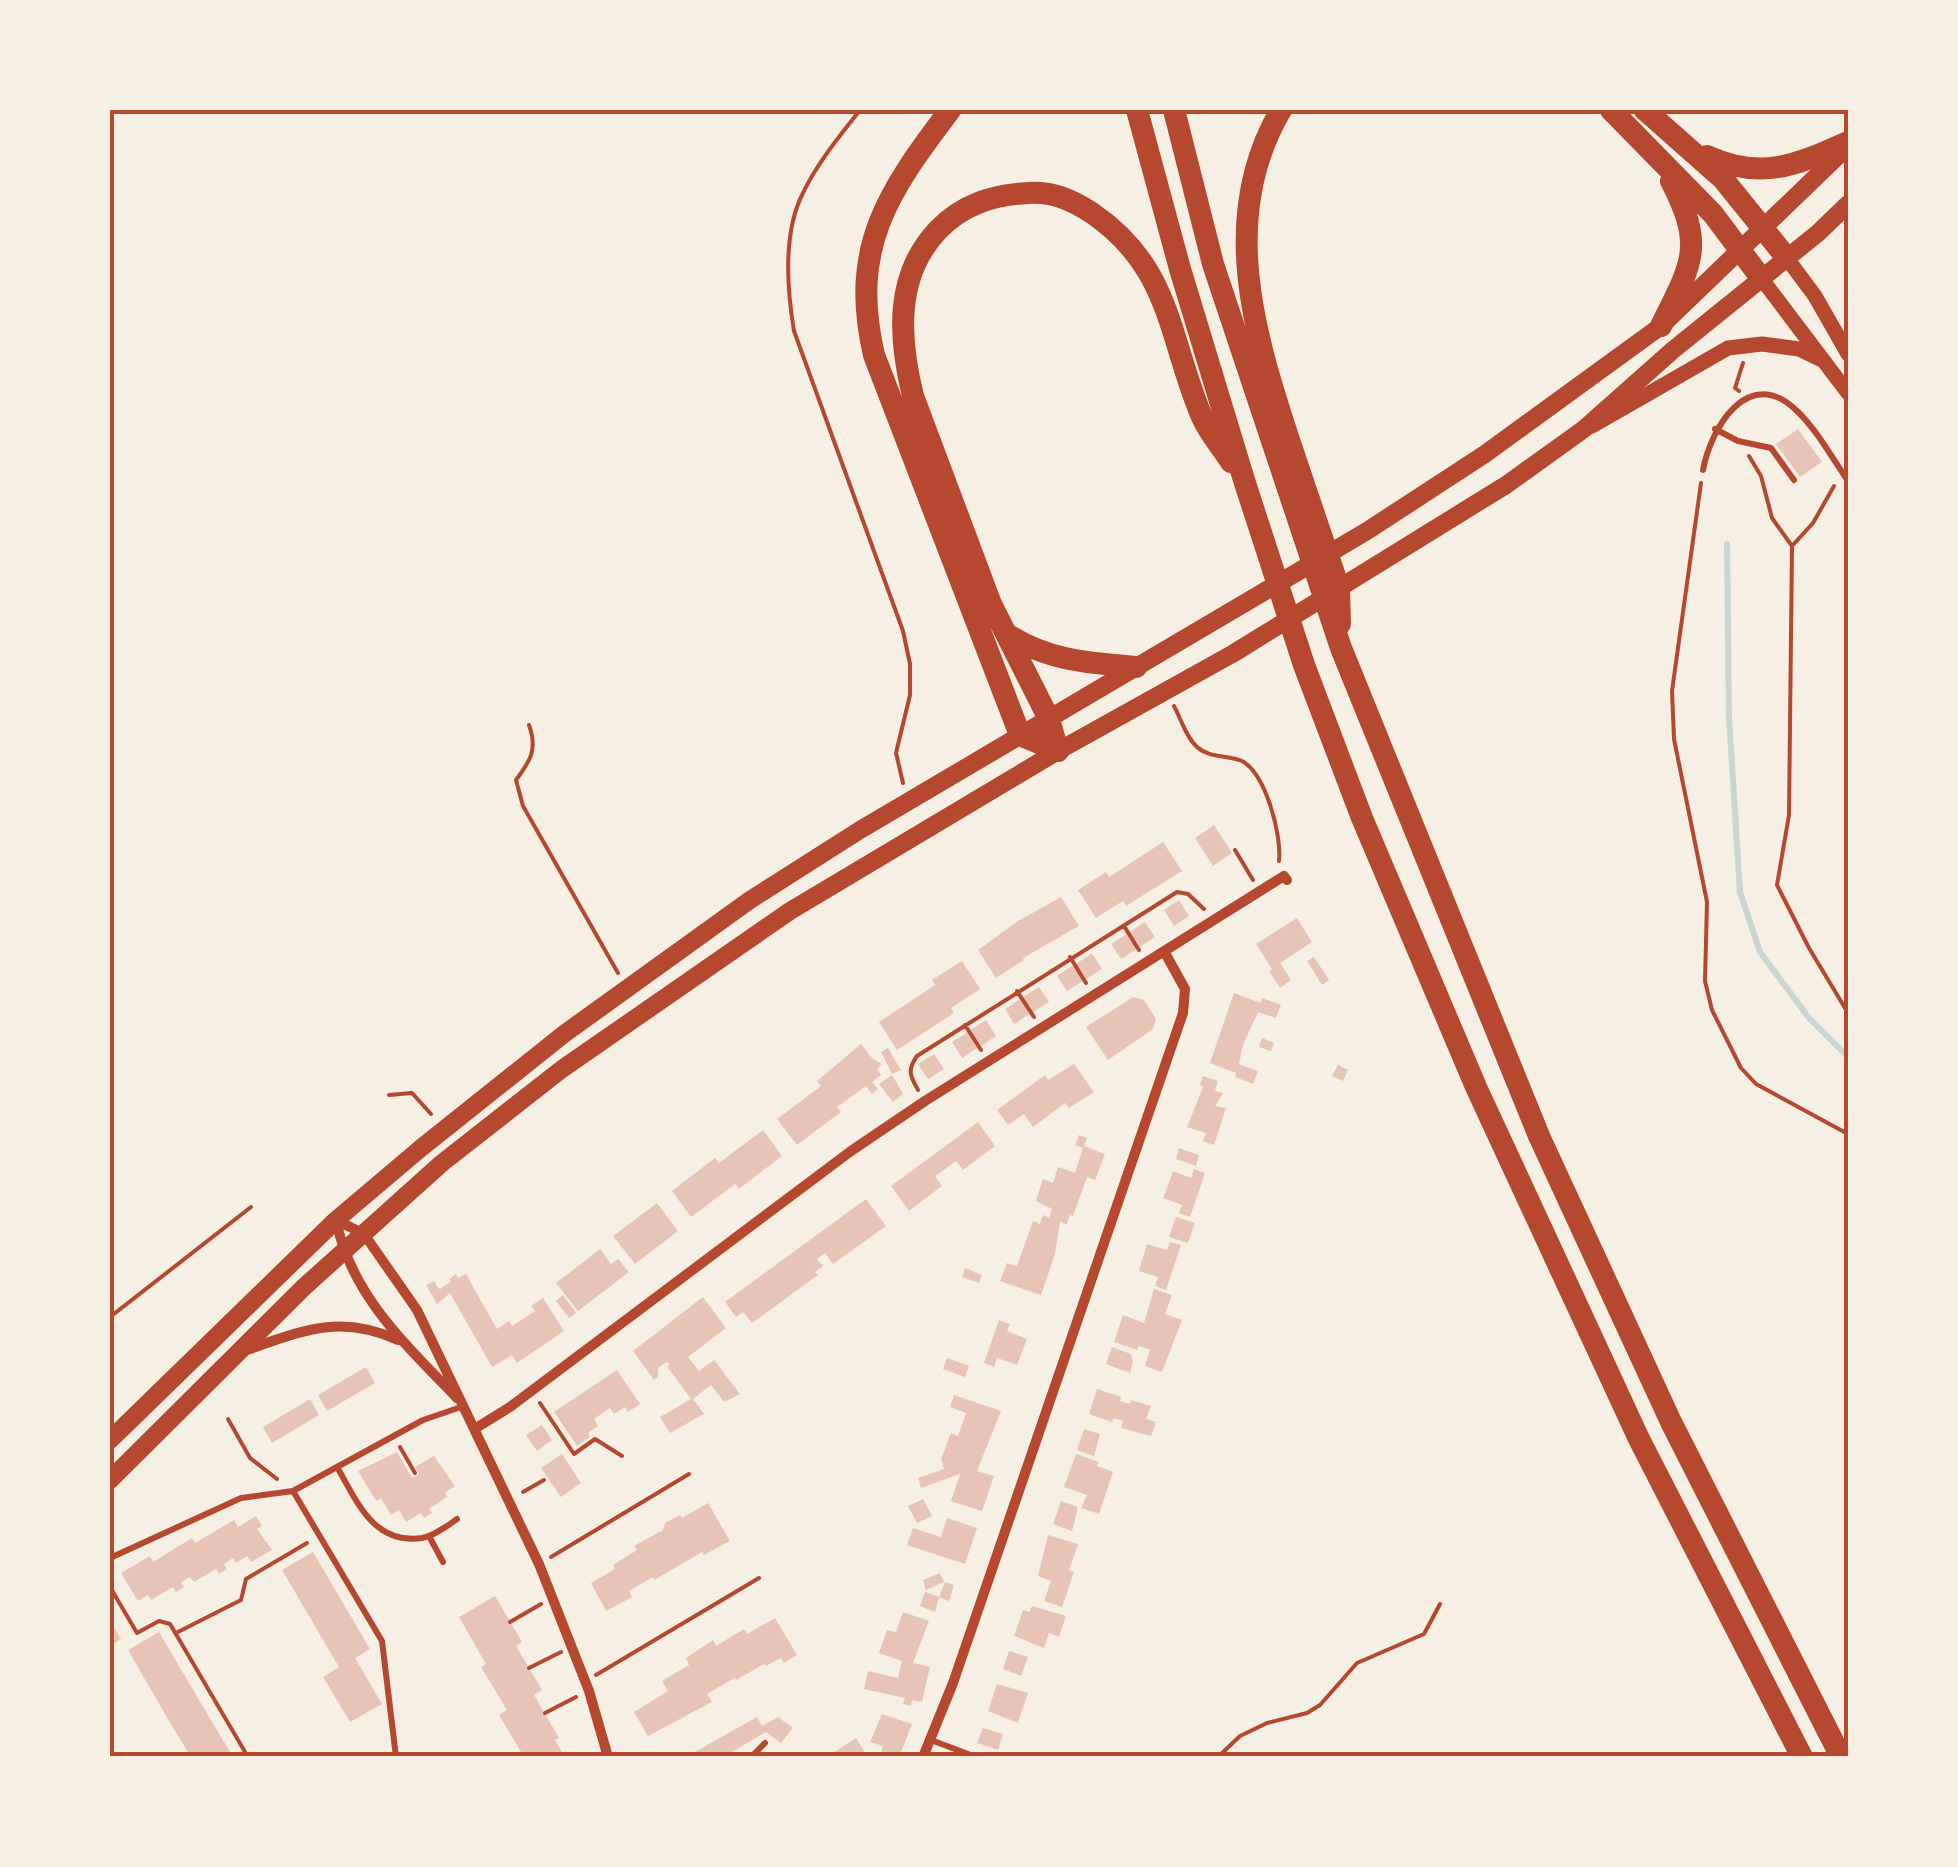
<svg xmlns="http://www.w3.org/2000/svg" width="1958" height="1867" viewBox="0 0 1958 1867" font-family="'Alegreya Sans',sans-serif">
	<style>
		.lines { fill: none; stroke-linecap: round; stroke-linejoin: round }
		.stream { stroke: #c9d6d2; stroke-width: 6 }
		.building { fill: #e6c5b7 }
		.path { stroke: #b5482f; stroke-width: 4 }
		.service { stroke: #b5482f; stroke-width: 6 }
		.minor { stroke: #b5482f; stroke-width: 10 }
		.tertiary { stroke: #b5482f; stroke-width: 15 }
		.secondary { stroke: #b5482f; stroke-width: 18 }
		.motorway { stroke: #b5482f; stroke-width: 22 }
		.neatline { fill: none; stroke: #b5482f; stroke-width: 4 }
	</style>
	<rect width="100%" height="100%" fill="#f6efe4"/>
	<g class="lines">
		<path class="stream" d="M1727,544l2,173 11,175 20,60 49,66 39,39"/>
	</g>
	<path class="building" d="M1798,429l24,33 -22,15 -24,-33z
		M1214,825l18,28 -19,13 -18,-28z
		M1163,842l19,29 -56,35 -3,-5 -27,17 -18,-28 28,-18 3,5z
		M1061,897l18,29 -56,32 1,2 -28,18 -18,-28 40,-29z
		M1179,900l10,16 -15,10 -10,-16z
		M1297,918l15,24 -32,21 11,17 -11,8 -11,-17 3,-2 -16,-25z
		M1145,922l10,15 -15,10 -10,-15z
		M1127,934l10,15 -16,10 -10,-15z
		M1092,953l10,16 -16,10 -10,-15z
		M1314,957l15,23 -7,5 -15,-24z
		M962,961l18,28 -29,19 3,5 -57,37 -18,-28 56,-37 -3,-5z
		M1073,965l10,16 -16,10 -10,-15z
		M1039,987l10,15 -16,10 -10,-15z
		M1234,993l27,10 1,-5 19,7 -5,13 -18,-6 -15,33 -4,19 19,7 -5,13 -18,-7 1,-4 -26,-10z
		M1133,997l11,3 12,19 -3,10 -45,31 -22,-33z
		M1020,999l10,15 -16,10 -9,-15z
		M986,1020l10,16 -15,10 -10,-16z
		M968,1032l9,16 -15,10 -10,-16z
		M1262,1038l12,5 -3,8 -12,-4z
		M861,1044l11,14 10,6 -5,5 4,6 -9,7 6,7 -6,5 -6,-8 -29,21 4,5 -44,33 -20,-26 44,-33 -4,-5z
		M888,1048l13,22 -9,4 -11,-22z
		M934,1054l10,15 -16,10 -10,-15z
		M1074,1064l20,28 -25,16 -4,-5 -32,24 -9,-13 -16,11 -11,-15 48,-35 3,5z
		M1338,1065l10,5 -5,11 -11,-5z
		M892,1075l11,19 -10,8 -14,-18z
		M1203,1076l15,5 -3,10 8,2 -8,13 11,2 -12,37 -11,-4 3,-8 -19,-6 16,-40 -3,-2z
		M978,1122l17,24 -32,24 -7,-9 -11,8 -10,7 7,10 -33,25 -18,-25z
		M763,1130l19,26 -43,33 -4,-5 -44,33 -19,-26 43,-33 4,5z
		M1079,1135l8,3 -3,8 21,8 -10,26 -8,-3 -14,39 -3,-1 -3,9 -7,-2 -5,32 -14,41 -41,-14 7,-18 10,3 16,-45 7,3 3,-9 6,3 3,-9 -16,-8 7,-22 10,4 5,-16 17,6 8,-25 -8,-3z
		M1179,1148l20,7 -3,11 -20,-7z
		M1194,1169l11,4 -15,44 -11,-4 3,-8 -19,-7 10,-27 18,7z
		M866,1199l20,27 -53,38 -8,-11 -8,6 6,7 -8,6 3,3 -66,48 -9,-11 -7,5 -11,-15z
		M657,1203l21,28 -43,33 -22,-28z
		M1176,1217l19,6 -7,20 -19,-6z
		M1170,1242l11,3 -15,45 -11,-4 3,-9 -19,-6 8,-27 20,6z
		M600,1249l11,15 7,-5 11,13 -51,39 -22,-28z
		M965,1268l17,7 -3,8 -17,-6z
		M456,1274l2,4 8,-4 31,55 12,-8 3,5 23,-15 -4,-5 12,-8 21,33 -47,32 -5,-8 -20,12 -42,-74 -13,11 -11,-19 8,-4 5,8 12,-7 -2,-3z
		M1154,1289l18,6 -7,19 17,6 -20,52 -17,-6 5,-16 -11,-4 -2,4 -23,-8 9,-27 21,8z
		M563,1295l13,18 -7,5 -13,-17z
		M703,1297l23,31 -38,29 11,14 15,-11 26,34 -16,8 -13,-17 -18,14 11,15 -34,19 -10,-16 31,-18 -23,-31 1,-5 -3,-1 -8,6v9l-4,3 -21,-29z
		M999,1320l11,4 -3,7 20,8 -10,26 -20,-7 -3,9 -10,-4z
		M1112,1347l19,7 2,8 -3,11 -24,-9z
		M947,1358l22,8 -4,11 -22,-8z
		M366,1367l9,16 -48,28 -9,-16z
		M617,1370l23,34 -12,8 -3,-5 -11,7 -4,-6 -16,11 4,7 -10,7 2,4 -13,9 -23,-34z
		M1097,1389l24,8 -1,4 10,3 1,-4 20,6 -5,13 10,3 -5,14 -30,-8 2,-7 -9,-3 -2,4 -23,-8z
		M954,1395l47,16 -24,60 17,5 -12,35 -31,-10 9,-27 -39,14 -3,-10 26,-9 -3,-10 10,-26 7,3 8,-23 -16,-6z
		M310,1399l9,16 -47,28 -9,-16z
		M542,1425l10,15 -15,11 -11,-16z
		M1084,1429l16,5 -6,22 -17,-6z
		M397,1452l15,26 7,-4 -4,-7 19,-11 21,30 -10,7 2,4 -18,12 3,4 -8,5 -3,-5 -15,9 -7,-12 -8,5 -10,-17 -5,3 -18,-30z
		M562,1454l19,29 -20,14 -20,-29z
		M1076,1454l23,8 -2,4 16,6 -14,42 -18,-6 6,-13 -23,-8z
		M923,1499l9,17 -15,7 -9,-17z
		M1061,1501l17,6 -6,24 -19,-7z
		M708,1503l22,38 -26,14 -2,-3 -48,28 -1,-3 -24,14 3,6 -26,14 -15,-28 24,-14 -2,-4 24,-15 -3,-4 29,-16 2,-7 15,-8 2,3z
		M256,1516l6,10 -5,3 15,21 -21,12 -4,-6 -11,7 -3,-5 -9,6 3,5 -8,5 -3,-5 -22,13 -4,-5 -9,5 3,5 -8,5 -3,-5 -22,13 -3,-5 -10,6 -17,-28 29,-17 3,6 39,-24 3,5 39,-23 4,7z
		M947,1518l30,10 -12,36 -58,-19 6,-17 28,9z
		M1048,1535l30,9 -9,26 5,2 -12,35 -18,-6 7,-20 -13,-5z
		M313,1552l57,97 -15,9 27,46 -32,18 -27,-45 16,-10 -57,-97z
		M940,1573l4,9 -18,8 -3,-10z
		M945,1582l9,3 -5,16 -10,-4z
		M925,1592l14,5 -4,15 -15,-6z
		M495,1596l27,46 -6,4 26,44 -8,5 25,43 -4,2 8,14 -5,3h-34l-25,-42 8,-5 -26,-43 5,-3 -27,-47z
		M1032,1606l34,10 -7,21 -10,-4 -5,15 -30,-12 9,-26 6,2z
		M903,1612l26,9 -16,42 17,4 -8,35 -10,-2 -1,6 -8,-2 2,-6 -41,-9 4,-18 30,7 4,-17 -23,-8 8,-23 9,2z
		M775,1618l22,37 -13,8 -3,-5 -15,8 -2,-2 -28,16 -1,-2 -28,16 5,8 -64,34 -14,-24 34,-21 -6,-10 27,-16 -3,-7 27,-18 3,6 28,-17 3,5z
		M110,1620l11,19 -11,7z
		M159,1632l30,51 44,74h-42l-19,-31 -44,-76z
		M1009,1651l19,6 -7,19 -18,-7z
		M997,1684l31,9 -10,30 -30,-12z
		M882,1714l30,10 -13,33h-19l3,-11 -13,-4z
		M757,1717l5,9 16,-9 15,11 -12,15 -15,-11 -43,25h-28l-2,-4z
		M983,1728l20,6 -5,16 -21,-7z
		M856,1738l10,16 -6,3h-24l-3,-4z"/>
	<g class="lines">
		<path class="path" d="M860,110c-20,26 -43,53 -57,83 -20,39 -16,96 -9,138l109,300 7,33v31l-14,58 7,30
			M1739,391l-4,-3 8,-25
			M1749,456l12,20 11,42 20,28
			M1701,483l-29,208 2,48 33,163 -2,79 7,29 29,58 15,16 92,50
			M1834,486l-21,37 -21,23 -3,269 -12,70 32,63 39,65
			M1174,706c7,13 12,31 23,41 12,11 31,8 45,14 24,13 40,75 37,100
			M529,725c9,25 1,36 -13,55l7,26 95,167
			M1235,850l18,30
			M1124,926l15,24
			M1070,957l16,26
			M1017,991l17,26
			M965,1025l16,25
			M918,1090c-8,-14 -11,-20 -1,-34l260,-164 11,2 16,15
			M389,1095l23,-2 19,21
			M110,1317l141,-110
			M540,1403l34,51 21,-15 27,17
			M228,1419l22,39 27,21
			M400,1447l15,26
			M523,1492l21,-12
			M551,1557l138,-83
			M110,1587l27,46 22,-12 11,3 78,133
			M510,1622l31,-18
			M176,1633l65,-33 5,-21 61,-36
			M529,1668l32,-16
			M596,1675l163,-97
			M545,1713l31,-16
			M1218,1757l22,-21 27,-13 40,-10 13,-8 37,-42 67,-29 16,-30"/>
		<path class="service" d="M1715,429l23,12 33,7 23,32
			M1703,470c8,-43 46,-106 94,-59 20,19 35,47 51,70
			M337,1467c20,34 36,78 85,71 12,-2 25,-12 35,-19
			M293,1491l89,150 14,116
			M429,1536l14,26
			M110,1558l131,-60 52,-7 130,-71 41,-14
			M931,1740l45,17
			M751,1757l14,-14"/>
		<path class="minor" d="M336,1220l28,14 53,76 122,254 50,127 19,66
			M336,1220c15,75 70,125 121,178
			M247,1350c57,-20 93,-36 151,-10
			M476,1428l34,-21 341,-256 74,-50 359,-225 3,4
			M923,1757l30,-74 230,-670 2,-24 -21,-38"/>
		<path class="tertiary" d="M1786,257l29,39 33,58
			M1761,278l87,115
			M1592,426l136,-78 34,-4 37,5 25,12"/>
		<path class="secondary" d="M110,1440l226,-220 85,-72 143,-114 186,-134 110,-70 507,-299 118,-77 176,-128 186,-179
			M110,1480l194,-193 138,-124 120,-94 228,-158 268,-160 176,-98 272,-168 78,-56 89,-79 145,-117 30,-29"/>
		<path class="motorway" d="M950,110c-62,82 -101,137 -76,245l146,380 38,16
			M1137,110l43,159 64,211 60,185 58,153 114,269 163,352 163,318
			M1174,110l39,154 128,384 198,488 132,286 170,335
			M1281,110c-63,106 -27,224 9,333 16,48 33,97 49,145l1,36
			M1611,110l102,104 48,64
			M1645,110l78,69 63,78
			M1707,156c55,25 89,9 141,-14
			M1661,326c31,-63 44,-79 10,-145
			M1010,636c40,25 80,27 126,31
			M1058,751l-9,-32 -58,-115 -78,-208c-14,-57 -19,-120 25,-166 25,-26 55,-35 90,-37 24,-2 44,7 64,20 80,55 76,124 110,204 7,16 20,31 29,45"/>
	</g>
	<rect width="1958" height="1867" fill="none" stroke="#f6efe4" stroke-width="225"/>
	<rect x="112" y="112" width="1734" height="1642" class="neatline"/>
</svg>
